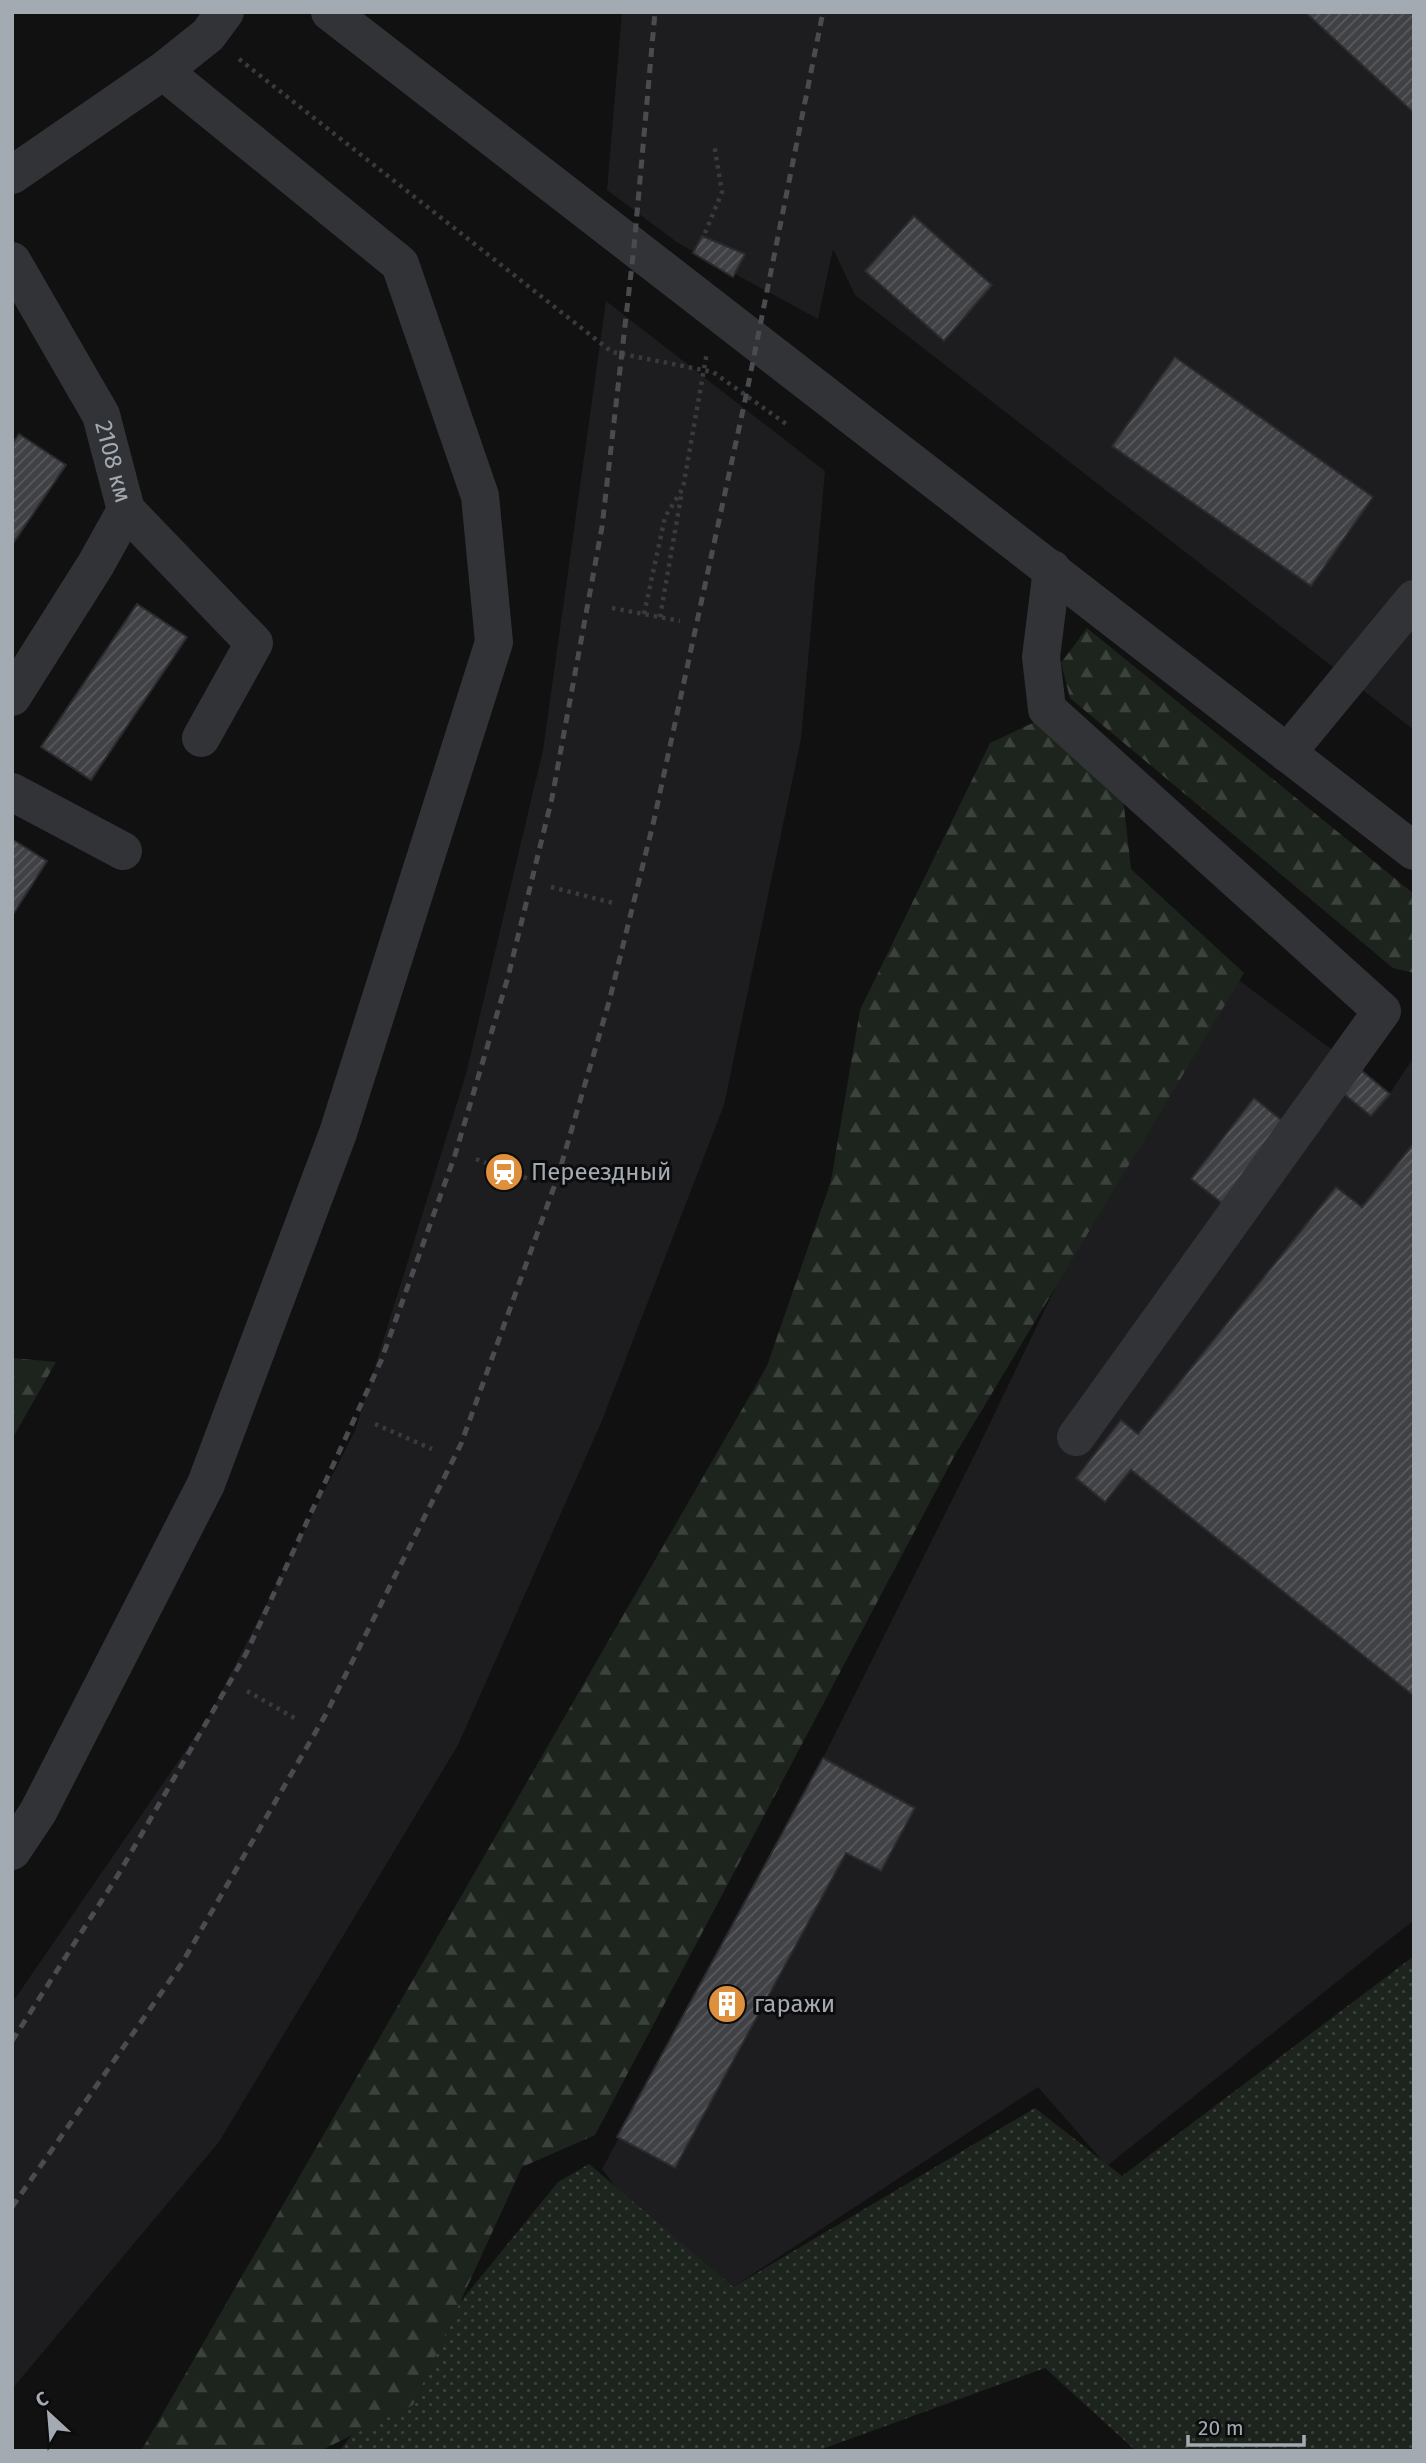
<svg xmlns="http://www.w3.org/2000/svg" width="1426" height="2463" viewBox="0 0 1426 2463" font-family="'Fira Sans',sans-serif">
	<style>
		.built { fill: #1d1d1f }
		.grass { fill: url(#grass-dots) }
		.forest { fill: url(#forest-firs) }
		.building { fill: url(#building-hatch); stroke: #2b2b2e; stroke-width: 2 }
		.lines { fill: none; stroke-linecap: round; stroke-linejoin: round }
		.path { stroke: #383a3d; stroke-width: 4.5; stroke-dasharray: 3.5 5; stroke-linecap: butt }
		.minor { stroke: #323336; stroke-width: 38 }
		.rail { stroke: #494c4f; stroke-width: 5; stroke-dasharray: 9 7; stroke-linecap: butt }
		.labels { text-anchor: middle; stroke-width: 6; stroke-linejoin: round; paint-order: stroke }
		.street-label { font-size: 24px; fill: #a3aab1; stroke: #0c0c0d }
		.poi-label { font-size: 24px; fill: #a3aab1; stroke: #0c0c0d; text-anchor: start }
	</style>
	<defs>
		<pattern id="grass-dots" width="8" height="8" patternUnits="userSpaceOnUse" patternTransform="scale(1.75)"><rect width="8" height="8" fill="#1d241d"/><path d="M2 2h.1M6 6h.1" fill="none" stroke="#3b413b" stroke-width="1.8" stroke-linecap="round"/></pattern>
		<pattern id="forest-firs" width="22" height="20" patternUnits="userSpaceOnUse" patternTransform="scale(1.75)"><rect width="22" height="20" fill="#1d241d"/><path d="M5 1l3.5 6h-7zM16 11l3.5 6h-7z" fill="#3b413b"/></pattern>
		<pattern id="building-hatch" width="6" height="6" patternUnits="userSpaceOnUse" patternTransform="scale(1.75)"><rect width="6" height="6" fill="#404145"/><path d="M-1 1l2-2M0 6l6-6M5 7l2-2" fill="none" stroke="#585a5d"/></pattern>
	</defs>
	<rect width="100%" height="100%" fill="#111112"/>
	<path class="built" d="M622,12h792v718l-559,-435 -22,-46 -15,70 -140,-76 -71,-53z
		M606,301l219,170 -24,268 -77,366 -123,318 -143,322 -239,397 -207,247v-386l196,-285 147,-287 111,-357 77,-324z
		M1213,961l177,132 24,-36v863l-307,246 -69,-79 -305,200 -75,-42 -56,-76 221,-411 153,-306z"/>
	<path class="grass" d="M1414,1956v495h-278l-91,-83 -228,83h-478l219,-269 31,-18 144,123 302,-179 87,68z"/>
	<path class="forest" d="M1087,628l327,266v79l-21,-5 -323,-270 -9,-35z
		M1037,721l86,77 8,71 113,104 -288,480 -361,682 -73,32 -109,238 -93,46h-179l626,-1085 64,-185 29,-171 130,-267z
		M12,1358l44,4 -44,77z"/>
	<path class="building" d="M1305,12h105l4,4v97z
		M914,216l78,69 -48,56 -79,-70z
		M702,236l43,18 -12,23 -40,-24z
		M1175,357l198,140 -62,89 -199,-140z
		M19,434l47,31 -54,80v-101z
		M137,604l50,33 -96,143 -50,-33z
		M12,839l35,22 -35,55z
		M1362,1071l28,23 -19,22 -27,-22z
		M1254,1098l31,25 -63,80 -31,-24z
		M1414,1143v553l-283,-226 -26,32 -29,-24 45,-58 17,14 198,-247 26,20z
		M823,1758l92,50 -34,63 -35,-18 -171,315 -58,-31z"/>
	<g class="lines">
		<path class="path" d="M239,59l373,293 101,20 76,54
			M705,233l17,-41 -8,-48
			M612,608l68,13
			M644,614l21,-97 18,-29 24,-136
			M660,617l22,-126
			M551,887l62,16
			M476,1159l58,22
			M375,1424l57,25
			M247,1691l51,29"/>
		<g class="minor">
			<path d="M330,12l1084,839"/>
			<path d="M12,175l151,-104 45,-36 17,-23"/>
			<path id="s1" d="M12,261l89,154 25,95 -30,54 -84,133"/>
			<path d="M126,510l128,133 -53,95"/>
			<path d="M1052,569l-11,88 6,52 335,302 -306,426"/>
			<path d="M1287,753l127,-154"/>
			<path d="M12,792l111,59"/>
			<path d="M12,1851l26,-39 168,-328 132,-351 156,-491 -14,-146 -80,-232 -237,-193"/>
		</g>
		<path class="rail" d="M12,2041l106,-166 128,-221 135,-293 74,-206 53,-178 44,-179 50,-271 32,-280 21,-235
			M12,2207l170,-244 144,-249 135,-270 97,-268 51,-174 45,-182 92,-424 77,-384"/>
	</g>
	<defs>
		<symbol id="station-disc" viewBox="-11 -11 22 22"><circle r="9.5" fill="#de903c" stroke="#0c0c0d"/><path d="M-3-6H3Q5-6 5-4V2Q5 4 3 4L4.5 6H3L1.5 4h-3L-3 6H-4.5L-3 4Q-5 4-5 2V-4Q-5-6-3-6ZM-3.5-4v3h7v-3ZM-3.5 1v1.5H-2V1ZM2 1v1.5H3.5V1Z" fill="#fff"/></symbol>
		<symbol id="building-disc" viewBox="-11 -11 22 22"><circle r="9.5" fill="#de903c" stroke="#0c0c0d"/><path d="M-4-6H4V6H1V3H-1V6H-4ZM-2.5-4.3h1.7v1.8h-1.7ZM.8-4.3h1.7v1.8H.8ZM-2.5-1h1.7V.8h-1.7ZM.8-1h1.7V.8H.8Z" fill="#fff"/></symbol>
	</defs>
	<g fill-rule="evenodd">
		<use href="#station-disc" x="482" y="1150" width="44" height="44"/>
		<use href="#building-disc" x="705" y="1982" width="44" height="44"/>
	</g>
	<g class="labels">
		<g class="street-label">
			<text dy="8" stroke="none"><textPath href="#s1" startOffset="226">2108 км</textPath></text>
		</g>
		<g class="poi-label">
			<text x="531" y="1180">Переездный</text>
			<text x="754" y="2012">гаражи</text>
		</g>
	</g>
	<rect width="1426" height="2463" fill="none" stroke="#a3aab1" stroke-width="28"/>
	<g transform="translate(49 2414) rotate(334)" stroke="#0c0c0d" stroke-width="5" paint-order="stroke">
	<path d="M0-5L12 26L0 18L-12 26Z" fill="#a3aab1"/>
	<text y="-10" font-size="19" font-weight="bold" text-anchor="middle" fill="#a3aab1">С</text>
	</g>
	<path d="M1188 2435v10h116v-10" fill="none" stroke="#a3aab1" stroke-width="3.5"/>
	<text x="1198" y="2435" font-size="21" fill="#a3aab1" stroke="#0c0c0d" stroke-width="5" paint-order="stroke">20 m</text>
</svg>
